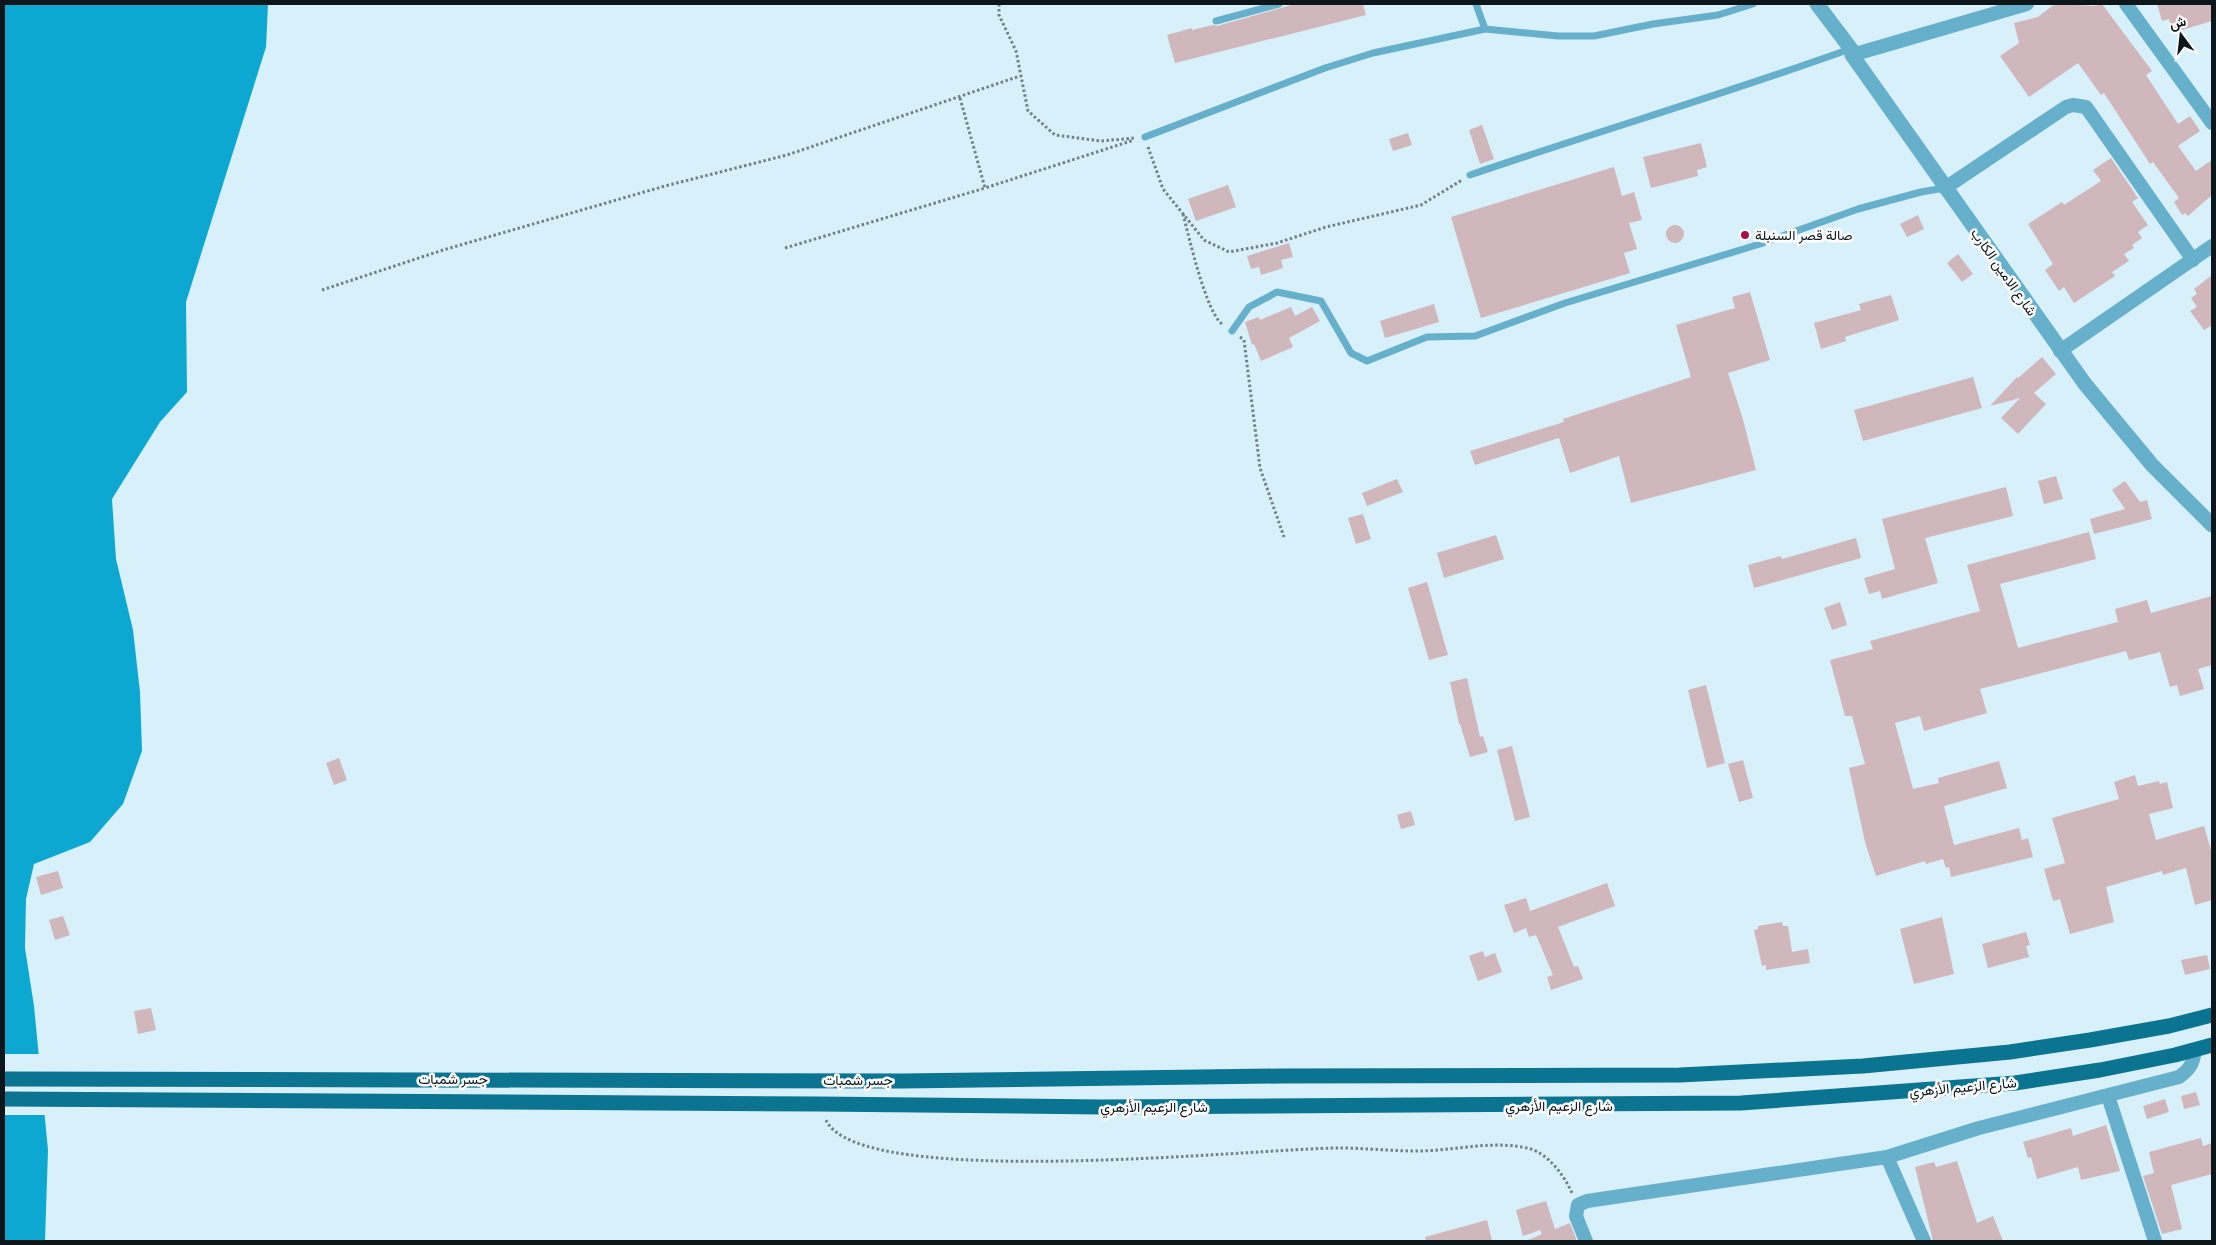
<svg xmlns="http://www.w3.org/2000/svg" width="2216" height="1245" viewBox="0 0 2216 1245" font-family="'IBM Plex Sans',Vazirmatn,sans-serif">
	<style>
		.water { fill: #0da8d2 }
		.pier { fill: #d8f0fa }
		.building { fill: #d0b7bb }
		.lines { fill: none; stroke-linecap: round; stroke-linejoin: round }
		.path { stroke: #718188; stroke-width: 3; stroke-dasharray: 2.5 2.5; stroke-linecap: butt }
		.service { stroke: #66b0cb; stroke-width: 7 }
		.minor { stroke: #66b0cb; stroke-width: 14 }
		.tertiary { stroke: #66b0cb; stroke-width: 15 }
		.primary { stroke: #0b7491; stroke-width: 15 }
		.poi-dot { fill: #a6114b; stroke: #fff; stroke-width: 2 }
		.labels { text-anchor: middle; stroke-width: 5; stroke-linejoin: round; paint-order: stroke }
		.poi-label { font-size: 14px; fill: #0d161a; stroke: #fff; text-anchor: start }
		.street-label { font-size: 14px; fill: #0d161a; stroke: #fff }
	</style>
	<rect width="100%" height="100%" fill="#d8f0fa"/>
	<path class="water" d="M4,4h264l-2,43 -80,255 1,90 -27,30 -48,77 4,60 17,71 7,62 2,59 -19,53 -33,38 -56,22 -8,35 -1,49 9,58 14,144 -3,91h-41z"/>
	<path class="pier" d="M4,1054h37l6,61h-43z"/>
	<path class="building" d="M1295,4h68l3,11 -191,48 -8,-28 25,-7v2l21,-5 4,1z
		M2061,4l33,2 8,-2 50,67 -6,4 32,49 12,-8 10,15 -22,15 18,25 16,-11v35l-24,21 -3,-3 -3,2 -8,-13 5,-4 -26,-36 -3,2 -46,-71 -3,2 -23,-32 -49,34 -29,-41 19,-13 -5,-20 24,-6 14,-11z
		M2157,4h55v17l-40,12 -3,-14 -7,2z
		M1482,125l12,34 -14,5 -11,-34z
		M1408,133l4,12 -19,6 -4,-12z
		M1701,143l6,24 -10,3 1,6 -47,12 -8,-31z
		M2111,158l27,40 -6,4 16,23 -10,7 4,6 -10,7 2,3 -10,6 5,7 -17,11 3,4 -41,27 -10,-16 -5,4 -14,-21 8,-6 -25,-40 34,-22 2,3 37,-24 -8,-11z
		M1614,167l8,29 12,-4 8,28 -13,3 8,26 -13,4 6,20 -149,45 -30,-101z
		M1228,185l8,22 -40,14 -8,-22z
		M1918,215l6,14 -17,8 -7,-13z
		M1666 234a9 9 0 1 1 18 0a9 9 0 1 1-18 0Z
		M1289,243l4,14 -12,3 2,8 -22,7 -2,-8 -8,2 -4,-13z
		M1958,254l15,20 -11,8 -15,-19z
		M2212,275v52l-1,-1 -7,4 -14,-19 7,-4 -6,-9 6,-4 -3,-5z
		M1750,292l20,68 -42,13 14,43 14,54 -125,33 -12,-47 -49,17 -11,-35 -84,27 -5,-14 94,-29 -1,-3 128,-42 -15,-52 59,-17 -3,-11z
		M1891,295l8,25 -54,17 1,4 -25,8 -7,-26 47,-13 -2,-6z
		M1434,304l5,18 -54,16 -5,-17z
		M1291,307l4,9 17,-9 8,14 -31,17 4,9 -32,14 -7,-17 -2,1 -7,-23 14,-5 1,3z
		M2042,357l14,17 -22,19 12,11 -28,30 -17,-16 19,-20 -30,8 27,-29 1,1z
		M1973,377l9,31 -119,33 -9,-31z
		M2056,476l7,23 -19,5 -6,-23z
		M1397,479l6,13 -36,14 -5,-13z
		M2125,481l15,21 7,-2 5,19 -58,15 -4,-15 35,-10 -13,-19z
		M2006,487l7,29 -88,22 13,45 -56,16 -2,-8 -11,3 -5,-16 31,-9 -13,-50z
		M1363,514l8,25 -15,5 -8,-26z
		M2089,532l7,27 -96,25 18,64 100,-26 -3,-13 32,-9 4,13 61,-17v69l-14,4 6,20 -24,7 -3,-11 -7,2 -10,-35 -31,8 -3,-9 -146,38 7,24 -63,18 -4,-15 -25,7 18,66 26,-6 -1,-5 61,-17 8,27 -63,18 10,39 65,-17 3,12 6,-2 5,19 -82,20 -2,-10 -3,1 -3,-9 -17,5 -1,-3 -49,15 -11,-34 -16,-74 16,-4 -13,-48h-7l-15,-56 43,-11 -3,-8 110,-30 -13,-46z
		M1496,535l8,24 -60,19 -7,-25z
		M1856,538l5,20 -107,30 -6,-23 33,-9 1,3z
		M1427,582l21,73 -19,5 -21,-72z
		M1840,602l7,23 -15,5 -8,-22z
		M1467,678l13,59 3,-1 5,16 -18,5 -10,-33h-1l-9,-42z
		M1706,685l19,78 -18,5 -19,-78z
		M1512,746l18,71 -15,4 -18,-71z
		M339,758l8,22 -13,5 -8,-22z
		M1743,760l10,38 -14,4 -11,-38z
		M2135,775l3,11 21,-5 1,3 7,-2 6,26 -24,6 7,26 48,-14 8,28v46l-17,5 -9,-37 -23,7 -1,-4 -56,16 8,35 -44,12 -10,-35 -7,2 -9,-32 21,-6 -13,-45 67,-19 -5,-17z
		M1411,811l4,14 -14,4 -4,-14z
		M58,871l5,17 -22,7 -5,-18z
		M1607,883l8,23 -57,21 16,40 4,-1 5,13 -32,11 -4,-13 6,-2 -17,-40 -7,2 -3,-9 -12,5 -10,-28 22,-7 4,13z
		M63,916l7,19 -15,5 -6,-20z
		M1942,917l12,57 -40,10 -14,-55z
		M1782,922l1,4h5l4,26 16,-3 2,14 -44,7v-5l-4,1 -8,-36 4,-1v-3z
		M2026,932l4,13 -4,1 3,11 -41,11 -6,-24z
		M1483,951l2,6 10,-4 7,19 -24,9 -9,-25z
		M2207,955l3,14 -25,6 -4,-15z
		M151,1008l5,22 -18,4 -4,-23z
		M2196,1092l4,13 -16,4 -3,-13z
		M2165,1099l4,13 -22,7 -4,-13z
		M2106,1125l14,46 -39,9 -3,-13 -41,12 -6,-22 -3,1 -5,-16 48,-14 2,8z
		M2201,1138l2,8 9,-3v31l-41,11 11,44 -20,5 -19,-58 11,-3 -5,-21z
		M1957,1161l20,62 16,-7 10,25h-70l-18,-74 19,-5 2,5z
		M1546,1201l9,28 15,-6 7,18h-51l16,-7 -2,-4 -17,6 -7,-26z
		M1487,1220l5,21h-66l-1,-4z"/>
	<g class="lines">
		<path class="path" d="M999,4v11l17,36 12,60 27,24 46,6 34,-3
			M960,98l25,90 149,-48
			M1148,147l15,42 41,51 25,12 48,-9 49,-16 95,-22 41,-25
			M1183,214c6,23 23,98 39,110
			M785,248l200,-60
			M322,290l121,-40 222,-64 122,-31 233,-79
			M1240,337l4,3 16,128 24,69
			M826,1120c33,72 434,28 513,28 26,0 52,3 78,3 37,0 73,-11 110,-3 20,4 37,27 45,45"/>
		<path class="service" d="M1476,4l9,25
			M1216,21l63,-17
			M1145,137l180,-69 48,-15 112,-24 73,7h36l59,-12 65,-9 35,-11
			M1470,175c126,-43 255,-81 380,-126
			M1232,331l17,-24 28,-15 44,9 30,52 16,8 60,-24 48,-1 90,-33 195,-59 98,-35 63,-17 24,-4"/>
		<path class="minor" d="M2126,4l86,119
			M1852,55l175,-51
			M1945,188l121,-81 7,-2 13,2 107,153
			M2060,351l152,-105
			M2108,1096l47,145
			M1887,1157l37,84
			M1586,1241l-10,-25 2,-11 9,-4 300,-44 92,-29 200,-51c11,-8 14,-13 16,-27"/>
		<path class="tertiary" d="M1817,4l34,45 1,6 233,329 67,81 60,60"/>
		<path class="primary" d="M4,1079l898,2 378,-5 400,-1 183,-9 147,-14 80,-12 79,-14 43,-11
			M4,1099l814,5 283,3 640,-4 274,-20 85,-13 75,-15 37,-10"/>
	</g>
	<circle class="poi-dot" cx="1745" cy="235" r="5"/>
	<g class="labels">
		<g class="poi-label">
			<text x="1755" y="240">صالة قصر السنبلة</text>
		</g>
		<g class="street-label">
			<text transform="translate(2004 272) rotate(55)" y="5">شارع الامين الكارب</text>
			<text x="453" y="1084">جسر شمبات</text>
			<text x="858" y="1085">جسر شمبات</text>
			<text transform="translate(1963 1087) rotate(-5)" y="5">شارع الزعيم الأزهري</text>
			<text x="1559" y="1111">شارع الزعيم الأزهري</text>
			<text x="1154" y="1112">شارع الزعيم الأزهري</text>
		</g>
	</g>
	<rect width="2216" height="1245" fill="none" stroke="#0d161a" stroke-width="10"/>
	<g transform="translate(2181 35) rotate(345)" stroke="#ffffff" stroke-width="4" paint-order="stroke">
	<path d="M0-4L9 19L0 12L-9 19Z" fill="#0d161a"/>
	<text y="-8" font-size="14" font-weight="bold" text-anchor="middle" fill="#0d161a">ش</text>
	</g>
</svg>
